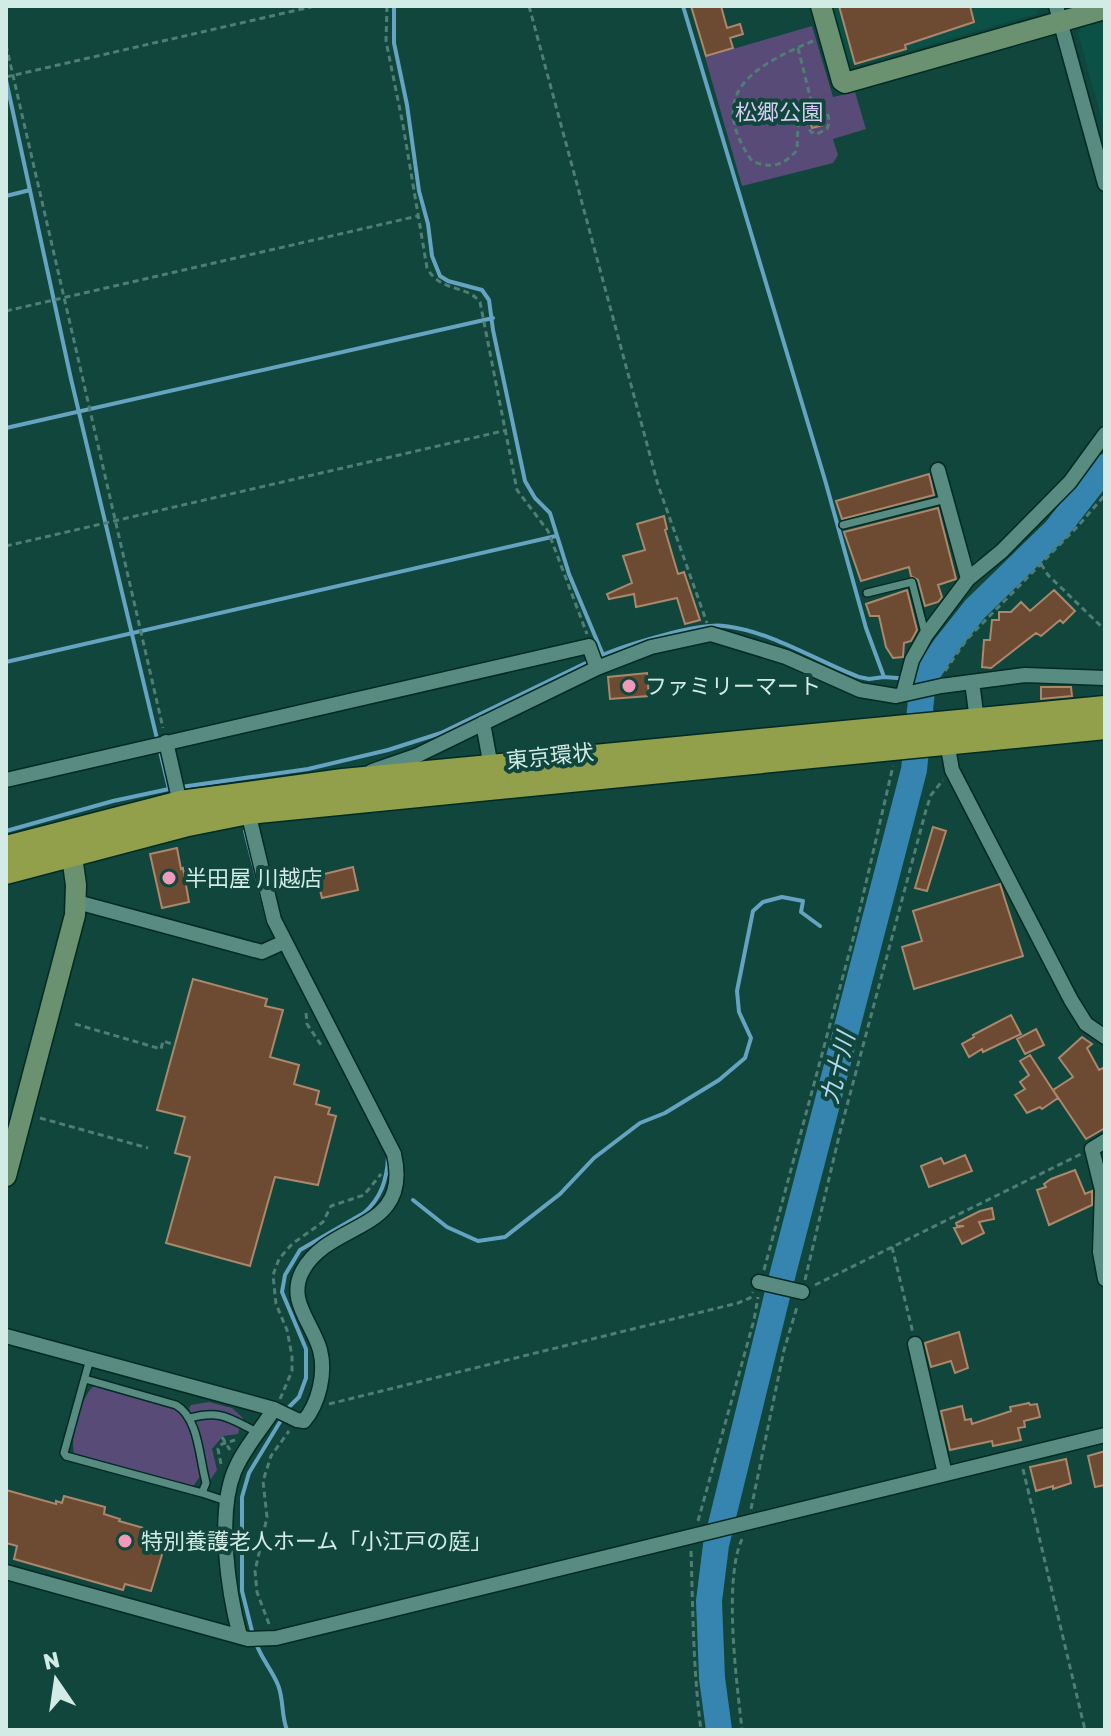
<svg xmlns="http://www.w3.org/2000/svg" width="1111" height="1736" viewBox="0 0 1111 1736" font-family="Rubik,'Noto Sans JP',sans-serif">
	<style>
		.built { fill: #0b5145 }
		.green { fill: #584b77 }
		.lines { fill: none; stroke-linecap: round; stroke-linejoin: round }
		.stream { stroke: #65a3c0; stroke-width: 4 }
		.river { stroke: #3684b0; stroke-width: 26 }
		.building { fill: #6c4b32; stroke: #ab876c; stroke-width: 2 }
		.lane-casing { stroke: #012b23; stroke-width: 10 }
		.street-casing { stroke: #012b23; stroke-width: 17 }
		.secondary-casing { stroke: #012b23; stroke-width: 23 }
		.highway-casing { stroke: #012b23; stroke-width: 27 }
		.path { stroke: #507d74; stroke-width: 3; stroke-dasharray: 6 4; stroke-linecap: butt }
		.lane { stroke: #598c80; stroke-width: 7 }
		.street { stroke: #598c80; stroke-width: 14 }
		.secondary { stroke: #6a9270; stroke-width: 20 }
		.highway { stroke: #92a04b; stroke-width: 24 }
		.poi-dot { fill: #ef9ab8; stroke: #10463c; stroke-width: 3 }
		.labels { text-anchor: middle; stroke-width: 8; stroke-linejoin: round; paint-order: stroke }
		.park-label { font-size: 22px; fill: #d7cdf3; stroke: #10463c }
		.poi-label { font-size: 22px; fill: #d2ece5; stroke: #10463c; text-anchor: start }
		.street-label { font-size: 22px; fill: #d2ece5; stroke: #10463c }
		.water-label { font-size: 24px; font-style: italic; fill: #b3d9f2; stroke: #10463c }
	</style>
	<rect width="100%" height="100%" fill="#10463c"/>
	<path class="built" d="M832,6h210l-6,8 -179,52 -9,-6z
		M1105,18v113l-27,-97 4,-9z"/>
	<path class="green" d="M812,26l21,71 22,-5 11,37 -33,10 5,16 -5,8 -91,23 -37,-129z
		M94,1386l85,23 8,11 14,55 -7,10 -6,1 -114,-33c-4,-14 7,-58 20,-67z
		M209,1402l23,6 11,10 -5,16 -15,2 -11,13 5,21 -6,9h-2l-20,-71 2,-3z"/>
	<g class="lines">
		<path class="stream" d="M394,6v37l13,62 12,86 9,33 4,32 8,20 8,5 34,9 7,10 4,30 32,151 10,17 15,15 19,61 34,81
			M683,6l142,474 41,148 18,49 39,3
			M6,80l65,299 98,410 3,-1
			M6,196l24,-6
			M6,428l487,-110
			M598,657c24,-11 101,-35 127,-31 47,6 90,34 134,51l10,2 15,-2
			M6,662l550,-126
			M181,787l127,-18 80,-19 53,-17 149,-72
			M6,831l107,-30 56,-12
			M245,831l23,90
			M413,1200l34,27 31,14 27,-4 55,-43 34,-36 46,-35 25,-10 54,-33 26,-22 6,-20 -12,-26 -2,-21 16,-80 10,-9 19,-5 21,4 -2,11 19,14
			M253,1635l-11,-44v-94l7,-24 40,-66 10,-10 7,-19v-29l-24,-57 3,-17 15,-25 64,-37c17,-15 23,-33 24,-56
			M256,1643c5,15 16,27 22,42 6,15 3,30 9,45"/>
		<path class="river" d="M719,1730l-7,-52 -3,-77 7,-56 61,-249 137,-526 9,-90 22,-33 30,-38 81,-79 49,-63"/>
	</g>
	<path class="building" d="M691,6h30l6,22 13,-4 3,10 -13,4 3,10 -27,8z
		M839,6h131l4,16 -69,23 1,4 -51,15z
		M821,114l2,11 -11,3 -3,-11z
		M929,474l5,21 -92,24 -6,-18z
		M938,508l18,71 -18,6 4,12 -4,5 -13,4 -7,-26 -7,-4 -2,-9 -48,14 -17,-49z
		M664,516l3,13 -2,1 13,44 6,-2 16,48 -15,4 -8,-26 -41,9 -2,-13 -25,5 -2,-5 25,-11 -9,-27 22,-6 -8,-26z
		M907,590l10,40 -6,11 -7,2 -1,14 -10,1 -7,-11 -7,-31h-9l-4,-12z
		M1054,590l21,21 -12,12 -3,-3 -19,16 -5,-3 -45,35 -9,-1 2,-27h6l2,-20h7v-8h12l10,-10 9,9z
		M647,673l2,23 -39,3 -2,-22z
		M1041,687h30l1,9 -31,3z
		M933,827l13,4 -19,60 -12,-3z
		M177,848l4,21 2,-1 6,34 -27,6 -12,-54z
		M353,867l5,23 -36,8 -3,-12 -13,3 -2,-10z
		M1000,884l23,72 -109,33 -12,-42 20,-6 -9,-30z
		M193,979l74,20 -2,7 18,4 -13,47 29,8 -5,19 25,7 -3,13 14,4 -2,6 8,2 -18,69 -43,-8 -25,89 -84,-23 24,-86 -15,-4 10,-36 -28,-7z
		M1011,1015l10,19 -38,18 -1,-3 -13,8 -7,-13 12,-7 -1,-2z
		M1036,1029l8,16 -19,9 -8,-15z
		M1082,1037l10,7 -5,4 12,22 6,-3v61l-19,11 -33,-49 20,-13 -14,-19z
		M1030,1055l28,43 -16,11 -2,-2 -13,6 -12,-18 10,-6 -5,-7 9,-7 -9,-14z
		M965,1155l7,16 -43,16 -8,-21 20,-8 3,6z
		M1075,1170l10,24 7,-3v14l-43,20 -12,-35 9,-3 -2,-3 7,-5z
		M992,1208l2,11 -15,3 5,11 -22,11 -8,-16 10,-2h-7l-1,-3 24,-12z
		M959,1332l9,36 -13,5 -4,-12 -20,6 -6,-24z
		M1029,1403l1,2 7,-1 3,13 -16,4 1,6 -7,1 3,12 -28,6 -1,-5 -42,9 -9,-39 21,-5 3,14 6,-1 1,5 39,-13 -1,-4z
		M1105,1451v34l-10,2 -7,-31z
		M1066,1459l5,24 -18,6v-3l-17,5 -6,-24z
		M6,1490l50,14v-3l6,2 2,-7 41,11 -1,7 16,5 -1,2 49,14 -17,56 -26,-7 -2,6 -109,-31 3,-13 -11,-3z"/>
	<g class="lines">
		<defs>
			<path id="lane" d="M843,525l103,-26
				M867,593l45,-11 13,51
				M85,1379l91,26c21,12 23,47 28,69l2,9 -4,10 -136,-37 -2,-3 26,-94
				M190,1418c33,-9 41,2 69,15
				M202,1493l24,8"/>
			<path id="street" d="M1056,6l49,178
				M938,470l30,109
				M972,682l5,38
				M903,694l9,-34 14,-25 42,-56 34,-28 68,-69 35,-48
				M483,723l8,44
				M166,742l14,61
				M947,742l5,28 119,230 15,24 19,13
				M372,771l46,-16 179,-87
				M6,780l583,-134 8,22 54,-21 60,-13 75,23 74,33 36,6 45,-10 84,-11 80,3
				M77,902l185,50 22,-10
				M1105,1141l-13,8 10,41 -2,62 5,27
				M759,1282l43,10
				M6,1336l268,73 23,11 7,1c15,-18 22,-48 16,-71 -8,-28 -34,-50 -17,-80 28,-50 109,-37 91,-116l-120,-234 -26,-108
				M915,1344l30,130
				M6,1572l242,67 28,-1 829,-203
				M240,1636c-12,-45 -23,-121 -6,-164 9,-23 27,-42 40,-63"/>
			<path id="secondary" d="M821,6l21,75 3,2 260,-74
				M6,1176l69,-261 1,-30 -6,-43"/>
			<path id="highway" d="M6,848l174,-45 163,-22 762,-73
				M6,872l182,-48 60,-12 857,-85"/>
		</defs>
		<use href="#lane" class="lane-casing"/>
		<use href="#street" class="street-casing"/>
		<use href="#secondary" class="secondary-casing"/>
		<use href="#highway" class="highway-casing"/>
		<path class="path" d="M387,6l-1,35 17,84 24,143c14,25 39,16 53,34l37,188 31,41 39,103
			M529,6l129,479 49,138
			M813,41c-57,24 -109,51 -61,120 18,8 32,5 45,-11l1,-25 6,-5 3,-7 6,-5
			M6,45l157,683
			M798,48l15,60
			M6,77l309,-71
			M804,121l7,11 6,2 10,-5c5,-12 0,-22 -14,-21
			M6,311l412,-95
			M6,546l501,-116
			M1041,564l7,11 57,55
			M945,671l22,-32 111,-113 27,-31
			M306,1013l1,11 16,24
			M75,1024l86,25 2,-8 12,4
			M40,1118l108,30
			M892,1247l21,86
			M764,1270l90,-335 39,-169
			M805,1280l36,-152 85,-318 5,-15 12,-15
			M815,1285l266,-131
			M280,1399l12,-28v-15l-5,-26 -11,-26 -3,-29 6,-16 13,-15 31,-22 8,-16 33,-11 17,-21
			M329,1404l409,-101 12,-5 3,-6
			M222,1437l8,13
			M221,1464l-3,-15 4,-5 13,-4
			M1023,1469l62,261
			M751,1509l33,-159 13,-43
			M698,1521l56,-201 4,-23
			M742,1539c-19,42 -5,144 0,191
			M691,1551c2,60 2,119 10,179
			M269,1624l-12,-32 -2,-21 12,-54 -4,-36 8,-25 18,-25"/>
		<use href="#lane" class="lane"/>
		<use href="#street" class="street"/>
		<use href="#secondary" class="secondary"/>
		<use href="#highway" class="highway"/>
	</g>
	<g class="poi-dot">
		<circle cx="629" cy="686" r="8"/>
		<circle cx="169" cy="878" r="8"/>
		<circle cx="125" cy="1541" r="8"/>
	</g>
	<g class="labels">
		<g class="park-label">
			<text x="779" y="120">松郷公園</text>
		</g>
		<g class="poi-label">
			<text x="645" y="694">ファミリーマート</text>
			<text x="185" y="886">半田屋 川越店</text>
			<text x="141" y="1549">特別養護老人ホーム「小江戸の庭」</text>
		</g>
		<g class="street-label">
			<text transform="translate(550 756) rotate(-6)" y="8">東京環状</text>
		</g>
		<g class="water-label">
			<text transform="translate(838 1068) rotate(-76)" y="8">九十川</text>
		</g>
	</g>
	<rect width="1111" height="1736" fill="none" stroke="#d2ece5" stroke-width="16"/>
	<g transform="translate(56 1680) rotate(347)" stroke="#10463c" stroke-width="6" paint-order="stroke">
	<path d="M0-6L14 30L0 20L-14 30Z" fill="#d2ece5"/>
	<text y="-12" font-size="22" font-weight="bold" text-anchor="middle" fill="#d2ece5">N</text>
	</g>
</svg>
